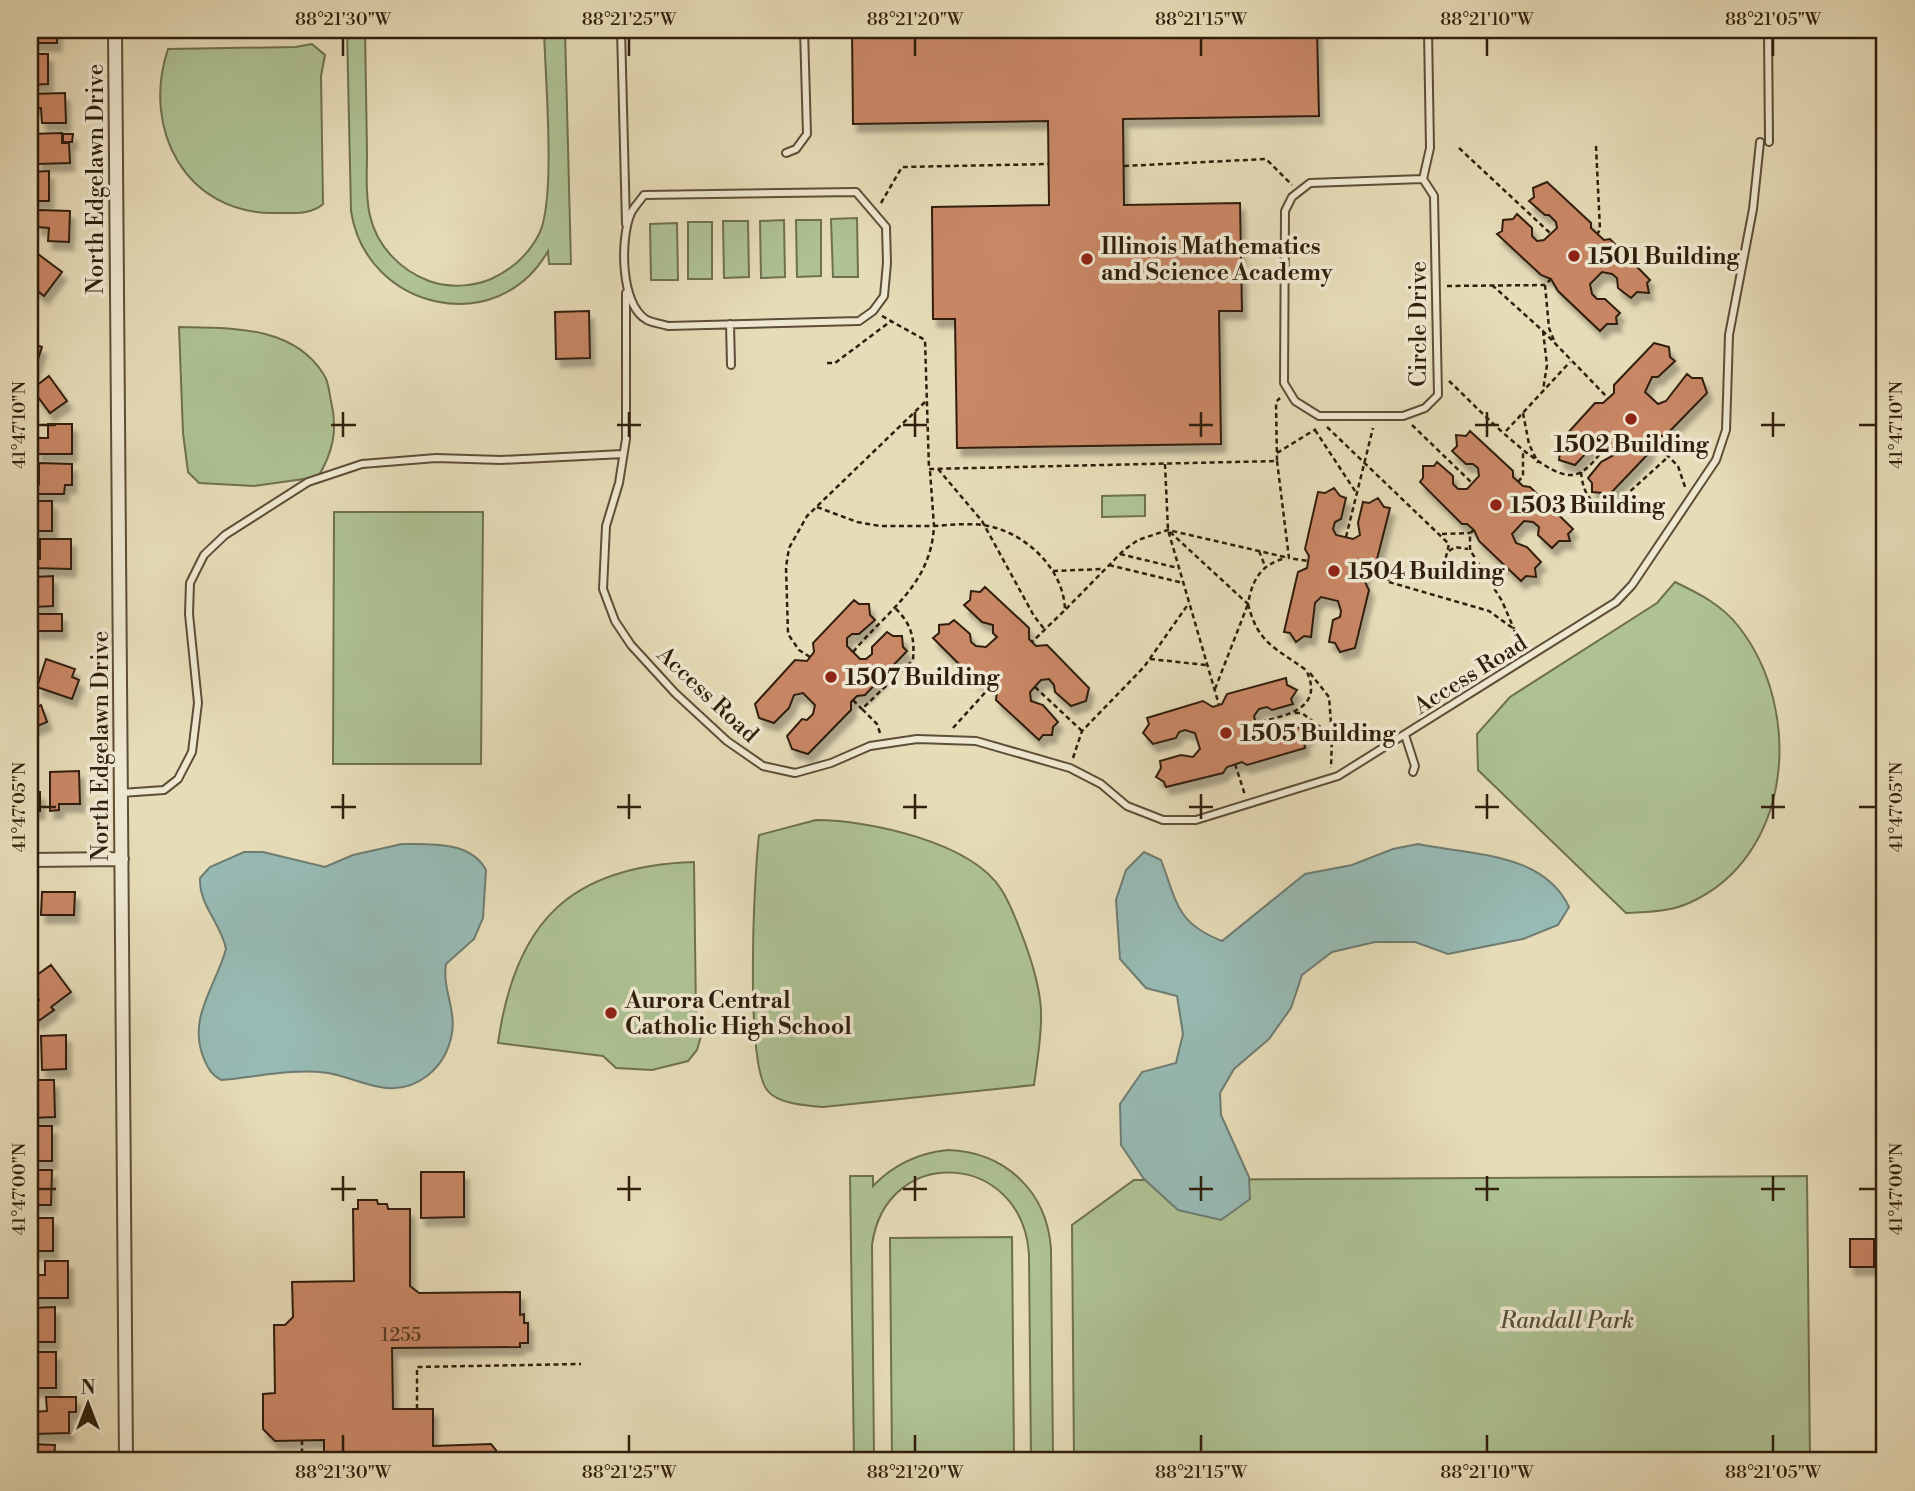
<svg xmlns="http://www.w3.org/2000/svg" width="1915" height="1491" viewBox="0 0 1915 1491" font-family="'Libre Bodoni',serif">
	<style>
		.green { fill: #aec294; stroke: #6f7050; stroke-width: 2 }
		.water { fill: #97bab4; stroke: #6e7c71; stroke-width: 2 }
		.building { fill: #c98766; stroke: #301f0c; stroke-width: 2; filter: url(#shadow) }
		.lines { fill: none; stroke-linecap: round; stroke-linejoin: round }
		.service-casing { stroke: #5e4e37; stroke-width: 10 }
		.minor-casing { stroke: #5e4e37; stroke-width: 16 }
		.path { stroke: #301f0c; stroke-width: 2.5; stroke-dasharray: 5 3.5; stroke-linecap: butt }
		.service { stroke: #efe8d1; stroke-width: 6 }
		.minor { stroke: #efe8d1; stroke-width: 12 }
		.ticks { fill: none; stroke: #301f0c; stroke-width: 2.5 }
		.poi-dot { fill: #8f2418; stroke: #efe8d1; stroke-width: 2.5 }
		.labels { text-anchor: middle; stroke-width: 7; stroke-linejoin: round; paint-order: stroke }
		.number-label { font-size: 19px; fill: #563922 }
		.street-label { font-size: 23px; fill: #301f0c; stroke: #efe8d1 }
		.poi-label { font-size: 23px; font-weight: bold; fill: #301f0c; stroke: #efe8d1; text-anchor: start }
		.park-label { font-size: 23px; font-style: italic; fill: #565035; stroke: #efe8d1 }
		.neatline { fill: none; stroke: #301f0c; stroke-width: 2.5 }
		.ticks-label { font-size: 18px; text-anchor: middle; fill: #301f0c }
	</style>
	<defs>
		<filter id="shadow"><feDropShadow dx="4.5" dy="8" stdDeviation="2" flood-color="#0004"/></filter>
	</defs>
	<rect width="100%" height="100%" fill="#e6dcb8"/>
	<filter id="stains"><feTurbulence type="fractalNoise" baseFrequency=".00286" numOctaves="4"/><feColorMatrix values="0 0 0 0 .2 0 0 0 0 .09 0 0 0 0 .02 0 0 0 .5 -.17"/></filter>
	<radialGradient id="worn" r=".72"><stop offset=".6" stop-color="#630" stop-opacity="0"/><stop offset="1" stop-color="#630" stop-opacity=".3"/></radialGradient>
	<path class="green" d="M347,30h18c1,41 1,82 2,123 0,20 -2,43 3,63 7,30 30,54 59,65 19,7 43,6 62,-2 22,-10 39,-26 49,-47 16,-37 5,-156 4,-202h21l6,234h-22l-1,-13c-50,89 -182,59 -197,-40z
		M312,44l13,11 -4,21 2,128c-12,11 -31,9 -47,9 -90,2 -135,-84 -108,-164l127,-2z
		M857,218l1,59h-25l-2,-58z
		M784,220l1,57 -24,1 -1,-57z
		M796,220h25v56l-24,1z
		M723,221h25l1,56 -25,1z
		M688,222h24v57h-24z
		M677,223l1,57h-27l-1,-56z
		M179,327c51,1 115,-2 145,48 5,7 5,18 7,26 7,29 2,51 -13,76l-64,9 -55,-3 -11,-11 -5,-39z
		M1145,495v21l-43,1v-21z
		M334,512h149l-2,252h-148z
		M1675,582c25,12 47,23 64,45 65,83 54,230 -50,276 -20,9 -42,9 -63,10l-148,-143 -1,-36 33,-37 147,-94z
		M816,820c52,0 155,22 185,69 11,17 17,36 24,54 8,22 15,45 16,68 1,25 -4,50 -7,74l-211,22c-15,-1 -46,-3 -56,-17 -22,-30 -13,-212 -8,-255z
		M694,862l2,154 5,20 -4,14 -9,11 -36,9 -36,-2 -13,-12 -105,-13c17,-121 72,-177 196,-181z
		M948,1150c58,2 99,42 103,99l2,212h-22l-2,-207c-7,-103 -143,-111 -157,-9l2,216h-20l-4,-285h23v10c21,-22 45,-33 75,-36z
		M1807,1176l3,285h-736l-2,-236 62,-45z
		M1012,1237l2,224h-122l-2,-223z"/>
	<path class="water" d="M402,844c29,0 69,-3 84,26l-3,48 -9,21 -28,25c-4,24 10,45 6,69 -6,35 -36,61 -72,54 -18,-3 -34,-11 -52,-14 -35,-5 -71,4 -107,7 -9,-5 -13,-11 -17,-21 -17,-41 11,-71 22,-110 -5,-26 -27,-43 -26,-71l10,-11 34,-15h19l62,15 28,-12z
		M1418,844c53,11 125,8 151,63l-11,18 -35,14 -75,15 -33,-12h-40l-43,10 -30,23 -11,33 -22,31 -35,30 -14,24 1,22 28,62 1,22 -29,21 -43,-10 -34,-31 -23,-34 -1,-41 22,-32 34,-9 7,-29 -6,-38 -31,-8 -26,-29 -4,-59 10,-30 18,-18 17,8c16,42 15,63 61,81l83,-67 47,-9 41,-16z"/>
	<path class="building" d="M30,30h27v13h-27z
		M852,30h465l2,86 -196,3 1,86 116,-2 2,108h-23l2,133 -264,4 -2,-129h-22l-1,-112 117,-2 -1,-84 -195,3z
		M30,54h18v30l-18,1z
		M65,93l1,30h-24l-1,-15 -10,1 -1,-15z
		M62,133v10h7l1,20 -33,1v-21h-7v-9z
		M63,134h10l-1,8h-9z
		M49,171v30h-19v-29z
		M1547,182l44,41v5l13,12 6,-1 40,41 -3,3 2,10 -12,-1 -6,6 -13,-10 -1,-10 -5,-4 -10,-2 -12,12 2,10 5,5h8l15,14 -4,4 1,7h-10l-7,7 -42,-40 -7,-12 -10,-4 -44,-41 5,-3 1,-11 10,-1 4,-5 15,14v8l5,5 7,-1 13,-12 -1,-6 -7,-7h-4l-16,-14 5,-4 -1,-9z
		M38,210l32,1 -1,31 -21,-1 1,-13 -12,-1z
		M34,251l28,21 -18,24 -14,-11 3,-15 -3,-14z
		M589,311l1,47 -34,1 -1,-47z
		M30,343l12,4 -8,25 -4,-1z
		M1654,343l15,4 1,10 5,4 -17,16h-6l-7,15 13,12 8,-3 21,-27 5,4h10l5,15 -41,42 -5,1 -12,12v5l-41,43 -5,-3 -11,-1v-9l-4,-5 13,-16 13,-7v-5l-13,-12 -7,-1 -5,6 1,6 -15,16 -16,-5 1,-8 -5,-5 40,-44h8l11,-10v-8z
		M49,376l18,25 -17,12 -18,-24z
		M48,424h24v30h-35l-1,-16h12z
		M1470,431l43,40v6l10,9 7,1 43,42 -5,5 2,7h-11l-7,7 -14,-13 1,-8 -6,-5 -9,-1 -12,13 4,9 11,4 14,15 -6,6 1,9 -10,-1 -5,5 -42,-40 -5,-11 -7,-6h-5l-42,-42 3,-4v-12h11l3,-4 16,14v8l5,5h9l12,-13 -1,-8 -5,-4h-7l-14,-13 5,-5 -1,-11 10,1z
		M39,463l33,1v21h-7l-1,9h-32v-11l7,1z
		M1334,488l6,8 6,2 -5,21 -6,3 -2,7 3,6 17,4 7,-4 -2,-12 5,-21 6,1 9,-5 6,9 6,1 -15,59 -9,3 -2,10 5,10 -14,58 -15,4 -5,-9 -6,-1 4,-22 7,-3 1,-6 -3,-10 -17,-4 -6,6 -4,34 -7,-1 -8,6 -6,-9 -6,-1 14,-60 9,-4 2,-12 -4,-7 13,-57 7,1z
		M33,501h19v30h-19z
		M40,539h31v30l-38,-1v-9h7z
		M53,576v30l-19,1 -1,-30z
		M985,587l44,41v11l7,7 11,-1 42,43 -3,13 -15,5 -16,-14 -1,-7 -5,-6 -8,1 -11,12 1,9 12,4 15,17 -5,5 -1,8h-9l-4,5 -43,-40 1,-8 -13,-11h-8l-43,-43 6,-5v-8l10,-1 5,-4 16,14 1,8 5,4 10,1 11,-10 -4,-4v-8l-11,-3 -18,-17 6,-5 1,-9 9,1z
		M854,600l5,4h10l1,11 5,5 -16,14h-7l-5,4v8l13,13h6l6,-5v-7l15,-15 6,4h9l1,11 4,4 -42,44 -8,1 -6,6v8l-43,44 -16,-5 -5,-13 15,-17 5,1 6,-6 2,-9 -12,-12 -9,2 -5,13 -15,15 -15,-5 -4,-14 40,-44 12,1 7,-9 -1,-9z
		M35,614h27v17h-28z
		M46,659l29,10 -3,8 7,3 -7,19 -35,-12z
		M1286,678l1,7 10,5 -6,9 2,5 -21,6 -5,-3 -8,2 -5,7 4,16 15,1 4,-6 20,-5 2,6 10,5 -5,9 1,6 -58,17 -5,-3 -15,5 -4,6 -57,14 -2,-5 -8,-5 5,-9 -1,-7 21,-6 12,2 7,-8 -5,-16 -10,-3 -6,2 -3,6 -23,6 -10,-11 6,-9 -2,-6 56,-17 10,6 9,-3 5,-10z
		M41,705l6,17 -17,7v-19z
		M79,771l1,33h-21v6l-9,1v-39z
		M30,792h10v19h-10z
		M42,892h33l-1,23h-33z
		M51,965l20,27 -20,15 3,3 -17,12 -7,-15 9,-7 -9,-14v-6z
		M66,1035v34l-24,1 -1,-34z
		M30,1080h24l1,37 -25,1z
		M30,1126h22v35h-18v-12h-4z
		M31,1170h21l-1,35h-21z
		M421,1172h43v45l-43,1z
		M358,1200h19l1,4h9l1,5h22v77l9,7 101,-1v23l4,-1v9h4v20h-8v4l-128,1 1,61h40v37l58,-2 5,6v11h-118v-5h-54v-16l-49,1 -12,-12v-35l12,-1 -1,-68h11l8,-8 -1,-35 62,-1 -1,-72h5z
		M30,1218h23v33h-23z
		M1850,1239h24v28h-24z
		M45,1261h23v37h-37v-23h14z
		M55,1307v35h-25v-34z
		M32,1352h24v36h-24z
		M46,1397h30v15h-7v21l-37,1v-22l15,-1z
		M31,1444l24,1 -1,16h-24z"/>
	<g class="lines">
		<defs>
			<path id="service" d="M621,30l5,194
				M1768,30l1,112
				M786,153l10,-4 11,-15 -3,-104
				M1423,179l11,17 4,199 -13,13 -22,8h-84l-24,-15 -11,-18 1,-172 7,-14 18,-14z
				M1423,179l7,-31 -2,-118
				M856,192l30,35 1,36 -3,33 -11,15 -14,10 -191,5c-6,-2 -15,-3 -21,-6 -27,-15 -27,-82 -16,-107 3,-6 9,-12 13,-18z
				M626,293v146l-7,44 -13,43 -3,63 12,32 16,24 44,48 52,48 36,25 32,7 36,-10 39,-17 47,-7 59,2 94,27 31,16 26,22 36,14h33l142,-44 278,-174 16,-17 84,-125 10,-30 3,-95 24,-126 7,-67
				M730,324l1,41
				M1405,735l10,31 -2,6
				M121,793l43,-3 14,-11 14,-27 6,-49 -9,-89 1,-31 14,-28 21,-20 83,-53 54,-18 74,-6 65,2 122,-6"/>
			<path id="minor" d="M115,30l11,1431
				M30,860l92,-1"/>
		</defs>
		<use href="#service" class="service-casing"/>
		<use href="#minor" class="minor-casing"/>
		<path class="path" d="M1596,146l4,84 -3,4
			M1459,148l92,86
			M1124,166l142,-7 26,26
			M881,203l21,-36 147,-3
			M1492,285l51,46 65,67
			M1545,285l4,43 6,15
			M1447,286l98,-1 6,-6
			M882,316l43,24 4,129 348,-8 -1,-59 4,-4
			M1543,331l4,34 -4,25
			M827,363h8l56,-42
			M1449,381c23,21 93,97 123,94 15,-1 27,-21 36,-31
			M1523,413l6,31 9,19
			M1412,425l60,58
			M1327,427l122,117 -4,17c-23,19 -52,23 -80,15
			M1315,430l42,64
			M1506,431l64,-69
			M1654,442l24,24 7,21
			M1277,453l39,-24
			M1277,461l12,97 19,3
			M1165,464l3,66 51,175
			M938,469l44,52 52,95 11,14
			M1581,472c2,21 10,38 34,33l53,-48
			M1518,482l5,-6v-26
			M817,507l40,15 23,4h54l-4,-55
			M1474,530l-4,3v17l32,51 12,28
			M1170,532l78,72c4,-24 13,-40 38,-46
			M1442,534l28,-1
			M1346,537l27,-109
			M1259,551l6,15
			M1449,551l6,-4 13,2
			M1120,554l58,14
			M1109,565l74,18
			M1053,571l50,-2
			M1389,582l100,29 25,18 4,22
			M1248,604c10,40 28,44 58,66 20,40 -23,46 -51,53
			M1066,609l58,-59 14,-10 30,-10 121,28
			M853,652c35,-42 78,-67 81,-126 16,-1 33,-3 49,-1 41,6 81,43 82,85l-33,32
			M810,657l-11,-7 -11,-16 -2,-67 3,-19 18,-32 118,-114
			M1150,659l56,6
			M1310,673l19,24 3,39
			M1035,687l47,44
			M1215,689l33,-85
			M853,700l9,9
			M1295,713h7l30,23 -1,32
			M953,728l38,-42
			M880,733l-3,-9 -15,-15 51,-49c2,-23 -2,-37 -19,-53
			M1073,758l9,-27 62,-64 45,-64
			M1235,764l10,31
			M417,1409v-42l164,-3
			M302,1440v21"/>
		<use href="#service" class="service"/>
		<use href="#minor" class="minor"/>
	</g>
	<path class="ticks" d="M343,38v18M629,38v18M915,38v18M1201,38v18M1487,38v18M1773,38v18M343,412v25M629,412v25M915,412v25M1201,412v25M1487,412v25M1773,412v25M38,425h18M331,425h25M617,425h24M903,425h24M1189,425h24M1475,425h24M1761,425h24M1859,425h17M343,794v25M629,794v25M915,794v25M1201,794v25M1487,794v25M1773,794v25M38,807h18M331,807h25M617,807h24M903,807h24M1189,807h24M1475,807h24M1761,807h24M1859,807h17M343,1176v25M629,1176v25M915,1176v25M1201,1176v25M1487,1176v25M1773,1176v25M38,1189h18M331,1189h25M617,1189h24M903,1189h24M1189,1189h24M1475,1189h24M1761,1189h24M1859,1189h17M343,1435v17M629,1435v17M915,1435v17M1201,1435v17M1487,1435v17M1773,1435v17"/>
	<g class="poi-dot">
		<circle cx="1574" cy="256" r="7"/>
		<circle cx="1087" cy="259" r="7"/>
		<circle cx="1631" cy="419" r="7"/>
		<circle cx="1496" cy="505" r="7"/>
		<circle cx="1334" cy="571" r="7"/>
		<circle cx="831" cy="677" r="7"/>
		<circle cx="1226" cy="733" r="7"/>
		<circle cx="611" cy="1013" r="7"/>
	</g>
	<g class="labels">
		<g class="number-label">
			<text x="401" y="1341">1255</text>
		</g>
		<g class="street-label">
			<text transform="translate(95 179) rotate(-90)" y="8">North Edgelawn Drive</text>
			<text transform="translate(1418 324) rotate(-90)" y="8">Circle Drive</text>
			<text transform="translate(1470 674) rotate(-32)" y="8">Access Road</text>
			<text transform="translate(708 694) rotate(43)" y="8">Access Road</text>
			<text transform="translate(100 746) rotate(-90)" y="8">North Edgelawn Drive</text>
		</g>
		<g class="poi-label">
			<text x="1101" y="254">Illinois Mathematics<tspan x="1101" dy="26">and Science Academy</tspan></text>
			<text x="1588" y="264">1501 Building</text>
			<text x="1631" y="452" text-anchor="middle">1502 Building</text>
			<text x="1510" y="513">1503 Building</text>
			<text x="1348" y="579">1504 Building</text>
			<text x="845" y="685">1507 Building</text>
			<text x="1240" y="741">1505 Building</text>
			<text x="625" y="1008">Aurora Central<tspan x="625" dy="26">Catholic High School</tspan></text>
		</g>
		<g class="park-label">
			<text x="1567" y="1328">Randall Park</text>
		</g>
	</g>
	<rect width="1915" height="1491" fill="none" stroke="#e6dcb8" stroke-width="77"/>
	<g transform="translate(88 1404)" stroke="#efe8d1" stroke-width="5" paint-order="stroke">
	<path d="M0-5L12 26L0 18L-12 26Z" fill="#301f0c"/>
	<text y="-10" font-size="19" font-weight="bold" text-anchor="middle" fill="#301f0c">N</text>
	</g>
	<rect x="38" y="38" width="1838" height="1414" class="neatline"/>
	<g class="ticks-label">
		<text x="343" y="25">88°21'30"W</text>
		<text x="629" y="25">88°21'25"W</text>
		<text x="915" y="25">88°21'20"W</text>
		<text x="1201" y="25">88°21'15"W</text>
		<text x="1487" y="25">88°21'10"W</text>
		<text x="1773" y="25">88°21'05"W</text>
		<text transform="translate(19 425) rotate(-90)" y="6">41°47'10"N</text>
		<text transform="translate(1896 425) rotate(-90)" y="6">41°47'10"N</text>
		<text transform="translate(19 807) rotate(-90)" y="6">41°47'05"N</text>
		<text transform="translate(1896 807) rotate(-90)" y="6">41°47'05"N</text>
		<text transform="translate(19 1189) rotate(-90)" y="6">41°47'00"N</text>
		<text transform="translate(1896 1189) rotate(-90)" y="6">41°47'00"N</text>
		<text x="343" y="1478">88°21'30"W</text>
		<text x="629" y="1478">88°21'25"W</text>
		<text x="915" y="1478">88°21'20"W</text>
		<text x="1201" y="1478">88°21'15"W</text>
		<text x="1487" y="1478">88°21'10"W</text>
		<text x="1773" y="1478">88°21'05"W</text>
	</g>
	<rect width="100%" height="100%" filter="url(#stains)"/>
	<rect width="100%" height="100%" fill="url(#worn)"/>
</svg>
